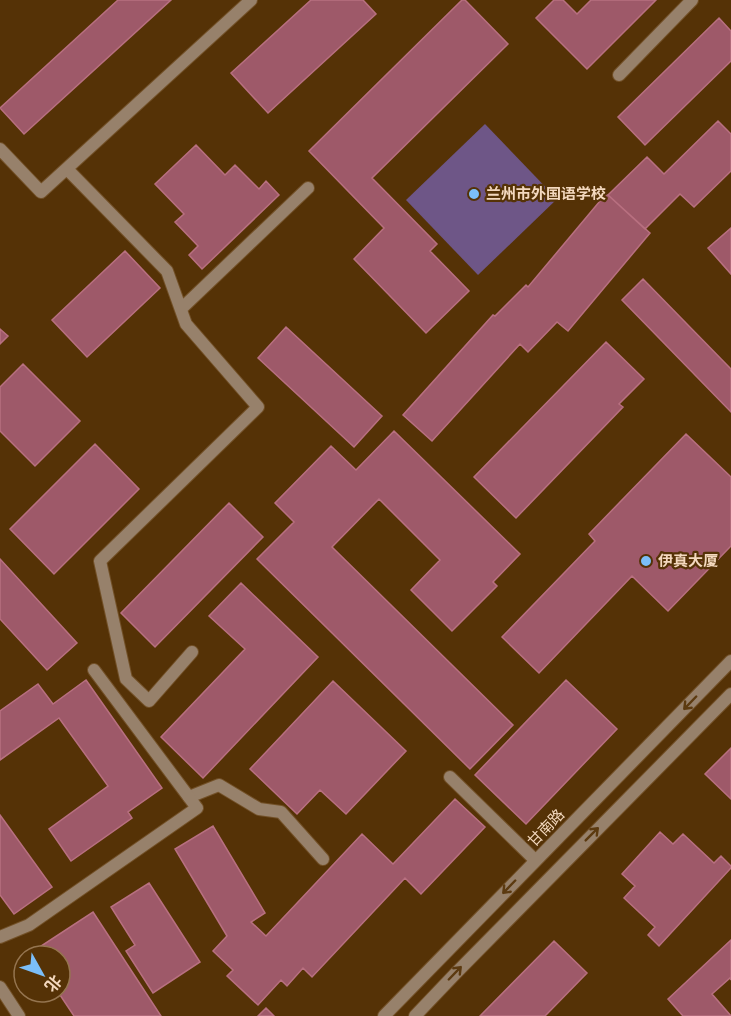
<svg xmlns="http://www.w3.org/2000/svg" width="731" height="1016" viewBox="0 0 731 1016" font-family="Mulish,'Noto Sans SC',sans-serif">
	<style>
		.green { fill: #6e5687 }
		.building { fill: #9e5969; stroke: #b87080; stroke-width: 1.5 }
		.lines { fill: none; stroke-linecap: round; stroke-linejoin: round }
		.service-casing { stroke: #725027; stroke-width: 14 }
		.minor-casing { stroke: #725027; stroke-width: 14 }
		.tertiary-casing { stroke: #725027; stroke-width: 14 }
		.service { stroke: #97816b; stroke-width: 12 }
		.minor { stroke: #97816b; stroke-width: 12 }
		.tertiary { stroke: #97816b; stroke-width: 12 }
		.oneway { stroke: #5c3a10 }
		.poi-dot { fill: #7bbef8; stroke: #553206; stroke-width: 2 }
		.labels { text-anchor: middle; stroke-width: 4.5; stroke-linejoin: round; paint-order: stroke }
		.poi-label { font-size: 15px; font-weight: bold; fill: #f4d9bf; stroke: #553206; text-anchor: start }
		.street-label { font-size: 15px; fill: #f4d9bf; stroke: #553206 }
	</style>
	<rect width="100%" height="100%" fill="#553206"/>
	<path class="green" d="M485,124l72,75 -79,76 -72,-75z"/>
	<path class="building" d="M118,0h53l-147,134 -24,-26z
		M311,0h52l13,14 -108,99 -37,-40z
		M462,0h3l43,44 -136,134 65,66 -7,7 39,40 -43,42 -72,-74 30,-31 -75,-77z
		M554,0h9l14,14 14,-14h65l-69,69 -51,-51z
		M719,18l12,13v30l-86,84 -27,-28z
		M718,121l13,13v37l-37,36 -14,-13 -35,35 -37,-34 39,-38 17,17z
		M196,145l29,30 10,-10 24,24 7,-8 13,14 -77,74 -13,-14 9,-9 -23,-24 9,-8 -29,-30z
		M605,195h3l42,38 -82,98 -11,-9 -29,30 -8,-8 -88,97 -29,-26 90,-100 2,1 31,-31 2,2z
		M731,228v46l-23,-26z
		M125,251l35,37 -73,69 -35,-37z
		M643,279l88,90v43l-109,-112z
		M286,327l96,89 -28,31 -96,-89z
		M0,329l8,7 -8,8z
		M606,342l38,37 -25,25 4,3 -107,111 -42,-41z
		M23,364l57,57 -45,45 -35,-35v-44z
		M394,431l126,123 -27,28 4,4 -45,45 -41,-41 29,-30 -61,-61 -47,48 181,178 -43,44 -213,-210 37,-37 -19,-19 56,-57 25,24z
		M686,434l45,43v69l-63,65 -36,-35 -93,97 -37,-36 93,-96 -6,-7z
		M95,444l44,45 -85,85 -44,-45z
		M229,503l34,34 -108,110 -34,-34z
		M0,559l77,84 -30,27 -47,-51z
		M241,583l77,74 -115,121 -42,-41 84,-88 -36,-33z
		M86,680l76,108 -34,24 4,6 -61,43 -22,-32 59,-43 -49,-68 -59,42v-49l38,-27 15,20z
		M566,680l51,49 -91,95 -51,-49z
		M333,681l73,70 -60,63 -26,-24 -23,24 -47,-45z
		M731,748v51l-26,-25z
		M455,799l30,28 -64,67 -16,-16 -93,99 -9,-9 -16,18 -6,-6 -23,25 -31,-29 6,-6 -20,-19 14,-15 -52,-87 38,-23 52,87 -14,9 15,14 96,-102 31,30z
		M0,815l52,72 -38,27 -14,-19z
		M660,832l13,12 10,-10 31,29 7,-7 10,10v2l-72,78 -11,-11 7,-8 -31,-29 11,-12 -13,-12z
		M149,883l51,79 -47,31 -27,-42 9,-6 -24,-38z
		M93,912l68,104h-87l-16,-24h2v-36h-25l-3,-4z
		M731,940v40l-1,-2 -18,16 19,22h-48l-15,-17z
		M554,941l33,32 -42,43h-65z
		M266,1008l8,8h-16z"/>
	<g class="lines">
		<defs>
			<path id="service" d="M619,75l73,-75
				M0,149l41,43 210,-192
				M67,169l100,102 19,53 72,83 -158,154 26,118 23,22 43,-49
				M181,309l127,-121
				M450,777l85,83
				M189,797l30,-12 40,24 22,3 42,47"/>
			<path id="minor" d="M0,937l29,-12 168,-117 -103,-138"/>
			<path id="tertiary" d="M0,987l19,29
				M384,1016l347,-355
				M415,1016l40,-42 276,-280"/>
		</defs>
		<use href="#service" class="service-casing"/>
		<use href="#minor" class="minor-casing"/>
		<use href="#tertiary" class="tertiary-casing"/>
		<use href="#service" class="service"/>
		<use href="#minor" class="minor"/>
		<use href="#tertiary" class="tertiary"/>
	</g>
	<defs><path id="oneway-shaft" d="M-6 0H5M1.5-3L5.5 0L1.5 3" fill="none" stroke-width="1.6" stroke-linecap="round" stroke-linejoin="round" transform="scale(1.5)"/></defs>
	<g class="oneway">
		<use href="#oneway-shaft" transform="translate(690 703) rotate(134)"/>
		<use href="#oneway-shaft" transform="translate(592 834) rotate(-45)"/>
		<use href="#oneway-shaft" transform="translate(509 887) rotate(134)"/>
		<use href="#oneway-shaft" transform="translate(455 973) rotate(-46)"/>
	</g>
	<g class="poi-dot">
		<circle cx="474" cy="194" r="6"/>
		<circle cx="646" cy="561" r="6"/>
	</g>
	<g class="labels">
		<g class="poi-label">
			<text x="486" y="199">兰州市外国语学校</text>
			<text x="658" y="566">伊真大厦</text>
		</g>
		<g class="street-label">
			<text transform="translate(546 828) rotate(-46)" y="5">甘南路</text>
		</g>
	</g>
	<g transform="translate(42 974) rotate(130)"><circle r="28" fill="#553206" stroke="#957550" stroke-width="1.5"/>
	<path d="M0-4.5L10 22L0 15L-10 22Z" fill="#7bbef8"/>
	<text y="-9" font-size="16" font-weight="bold" text-anchor="middle" fill="#f4d9bf">北</text>
	</g>
</svg>
